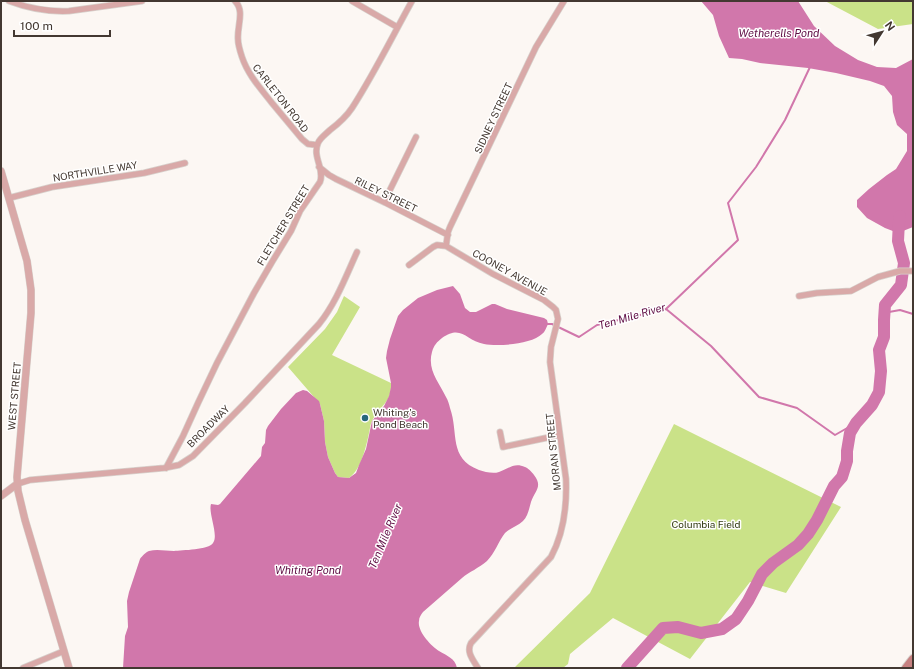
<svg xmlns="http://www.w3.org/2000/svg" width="914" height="669" viewBox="0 0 914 669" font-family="'Public Sans',sans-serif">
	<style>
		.green { fill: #cae288 }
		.water { fill: #d177ab }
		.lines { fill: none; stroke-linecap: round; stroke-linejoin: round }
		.stream { stroke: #d177ab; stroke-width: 2 }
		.river { stroke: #d177ab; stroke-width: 12 }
		.minor-casing { stroke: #d7d1cc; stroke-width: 7 }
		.tertiary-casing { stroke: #d7d1cc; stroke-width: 8 }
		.secondary-casing { stroke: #d7d1cc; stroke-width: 10 }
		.minor { stroke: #d9a9a8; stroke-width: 5.5 }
		.tertiary { stroke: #d9a9a8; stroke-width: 7 }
		.secondary { stroke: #c78181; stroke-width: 8 }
		.poi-dot { fill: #27677c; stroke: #fff; stroke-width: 1.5 }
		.labels { text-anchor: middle; stroke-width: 3; stroke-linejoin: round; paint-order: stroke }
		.street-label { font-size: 10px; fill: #433831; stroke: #fff }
		.poi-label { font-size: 10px; fill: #433831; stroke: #fff; text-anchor: start }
		.park-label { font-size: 10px; fill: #343d14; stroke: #fff }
		.water-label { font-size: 11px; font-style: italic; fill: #5f0d44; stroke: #fff }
	</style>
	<rect width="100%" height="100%" fill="#fcf7f3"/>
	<path class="green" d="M825,1h88v23l-35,5z
		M344,296l16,11 -28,48 59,28c1,20 -12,23 -19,38 -2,4 -2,8 -3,12 -3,14 -8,37 -20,45l-11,-1 -3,-4 -7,-16 -3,-15 -1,-21 -4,-17 -32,-37 37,-38 12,-17z
		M674,424l167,83 -55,86 -36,-11 -60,77 -77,-41 -43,36 -2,10 -5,4h-49l76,-75z"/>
	<path class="water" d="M701,1h97l16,25 21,20 23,14 19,7 19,1 17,-9v168l-15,6 -13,-5 -18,-10 -10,-11v-7l12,-11 18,-14 9,-6 11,-18v-17l-10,-9 -4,-13 -1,-16 -8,-10 -14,-5 -34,-8 -28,-5 -48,-5 -18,-4 -13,-1 -10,-22 -6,-21z
		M453,286l7,8 5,14 5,4h6l16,-8h3l12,5 37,9 3,2 1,4c-2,4 -3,8 -6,10 -10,10 -44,13 -58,10 -18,-3 -22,-20 -42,-6 -5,4 -8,7 -10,14 -5,18 7,30 14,45 2,3 3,7 4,11 9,25 -2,50 29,62 6,2 14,4 20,2 9,-3 15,-10 26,-5 3,1 7,5 9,8 9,12 1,15 -3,27 -2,7 -3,14 -8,19 -5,5 -13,7 -18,12 -7,9 -10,20 -18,28 -8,7 -18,11 -25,17 -13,11 -26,23 -39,34 -2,3 -4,5 -4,9 -2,10 12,25 20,30 8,5 16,7 18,17h-334l2,-32 3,-9 -1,-26 2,-9 11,-33c2,-3 6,-7 9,-8 8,-2 17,0 25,0 8,-1 35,-1 39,-8 6,-8 -5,-30 -2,-39l7,1 2,-1 41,-48 1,-9 3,-4 1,-13 2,-4 13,-17 15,-16 7,-3 4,1 12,10 1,3 4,17 1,21 3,15 7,16 3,4 11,1 7,-5 3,-8 7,-16 6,-28 12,-15 5,-10 2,-9v-4l-5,-25 1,-7 3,-12 8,-23 5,-6 15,-12 19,-8z"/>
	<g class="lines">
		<path class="stream" d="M666,309l45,37 48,51 38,11 38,27 21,-12
			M884,315l5,-3 11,-2 13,4
			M547,324h5l27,13 18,-12 69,-16 72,-69 -10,-37 28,-36 29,-47 25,-53"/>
		<path class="river" d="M627,668l36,-40 15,-1 23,6 21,-4 14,-10 12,-18 14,-27 11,-11 25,-18 10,-11 9,-14 17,-34 8,-9 5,-16v-10l3,-18 6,-10 16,-18 7,-13 2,-21 -2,-21 5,-13v-17l1,-15 16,-20 3,-22 -6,-22 1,-20 1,-5"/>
		<defs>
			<path id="minor" d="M9,1c21,8 38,11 60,10l73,-10
				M235,1c10,10 2,25 3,38 0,6 2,12 4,18 6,18 19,32 30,46 10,12 20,24 30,36l6,5 9,1
				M352,1l45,26
				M319,167l10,8 7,4 48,23 64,33
				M9,198l43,-11 92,-14 41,-10
				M384,202l32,-65
				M446,246l2,-14 2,-5 86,-180 28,-46
				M409,265l24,-18 4,-2 9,1 47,28 51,26 9,7 3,3 2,9 -7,28 -1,15 16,117c1,27 -2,54 -15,78l-80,86c-5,9 2,17 7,25
				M799,296l18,-3 34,-2 27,-14 22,-6h13
				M500,432l3,15 57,-12
				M166,468l17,-32 15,-33 19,-40 37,-70 18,-31 19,-31 9,-20 20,-29c5,-13 -8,-25 -2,-39 2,-5 8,-9 12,-13 8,-6 16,-13 22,-22 22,-34 40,-71 60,-107
				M17,484l13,-4 134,-12 15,-3 14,-9 52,-53 74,-79c17,-21 27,-48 38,-72
				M23,668l41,-17"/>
			<path id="tertiary" d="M1,171l26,90 4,29v23l-14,164 1,14 7,29 44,148
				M1,496l16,-12"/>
			<path id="secondary" d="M906,668l7,-9"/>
		</defs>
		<use href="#minor" class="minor-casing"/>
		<use href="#tertiary" class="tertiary-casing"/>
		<use href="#secondary" class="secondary-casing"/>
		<use href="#minor" class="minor"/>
		<use href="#tertiary" class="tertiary"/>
		<use href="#secondary" class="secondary"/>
	</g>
	<circle class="poi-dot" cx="365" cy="418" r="4"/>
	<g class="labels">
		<g class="street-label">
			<text transform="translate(281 98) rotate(52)" y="4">CARLETON ROAD</text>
			<text transform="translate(493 118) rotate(-65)" y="4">SIDNEY STREET</text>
			<text transform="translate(95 171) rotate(-9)" y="4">NORTHVILLE WAY</text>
			<text transform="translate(386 194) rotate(26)" y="4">RILEY STREET</text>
			<text transform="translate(283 225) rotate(-59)" y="4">FLETCHER STREET</text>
			<text transform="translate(510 272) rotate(29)" y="4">COONEY AVENUE</text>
			<text transform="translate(14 396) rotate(-85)" y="4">WEST STREET</text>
			<text transform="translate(208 426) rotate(-45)" y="4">BROADWAY</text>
			<text transform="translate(553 452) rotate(-96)" y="4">MORAN STREET</text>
		</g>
		<g class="poi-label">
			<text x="373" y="416">Whiting's<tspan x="373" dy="12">Pond Beach</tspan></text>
		</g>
		<g class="park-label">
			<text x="706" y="528">Columbia Field</text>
		</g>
		<g class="water-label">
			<text x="779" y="37">Wetherells Pond</text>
			<text transform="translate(632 316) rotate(-16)" y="4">Ten Mile River</text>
			<text transform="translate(385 536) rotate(-67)" y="4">Ten Mile River</text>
			<text x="308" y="574">Whiting Pond</text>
		</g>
	</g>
	<rect width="914" height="669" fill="none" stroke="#433831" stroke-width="4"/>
	<g transform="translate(882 32) rotate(54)" stroke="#ffffff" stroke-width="3" paint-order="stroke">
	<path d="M0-3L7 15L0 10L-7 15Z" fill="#433831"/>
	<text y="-6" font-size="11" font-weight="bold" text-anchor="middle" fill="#433831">N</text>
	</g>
	<path d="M14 30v6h96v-6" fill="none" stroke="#433831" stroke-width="2"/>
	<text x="20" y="30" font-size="12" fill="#433831" stroke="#ffffff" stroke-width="3" paint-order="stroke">100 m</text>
</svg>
